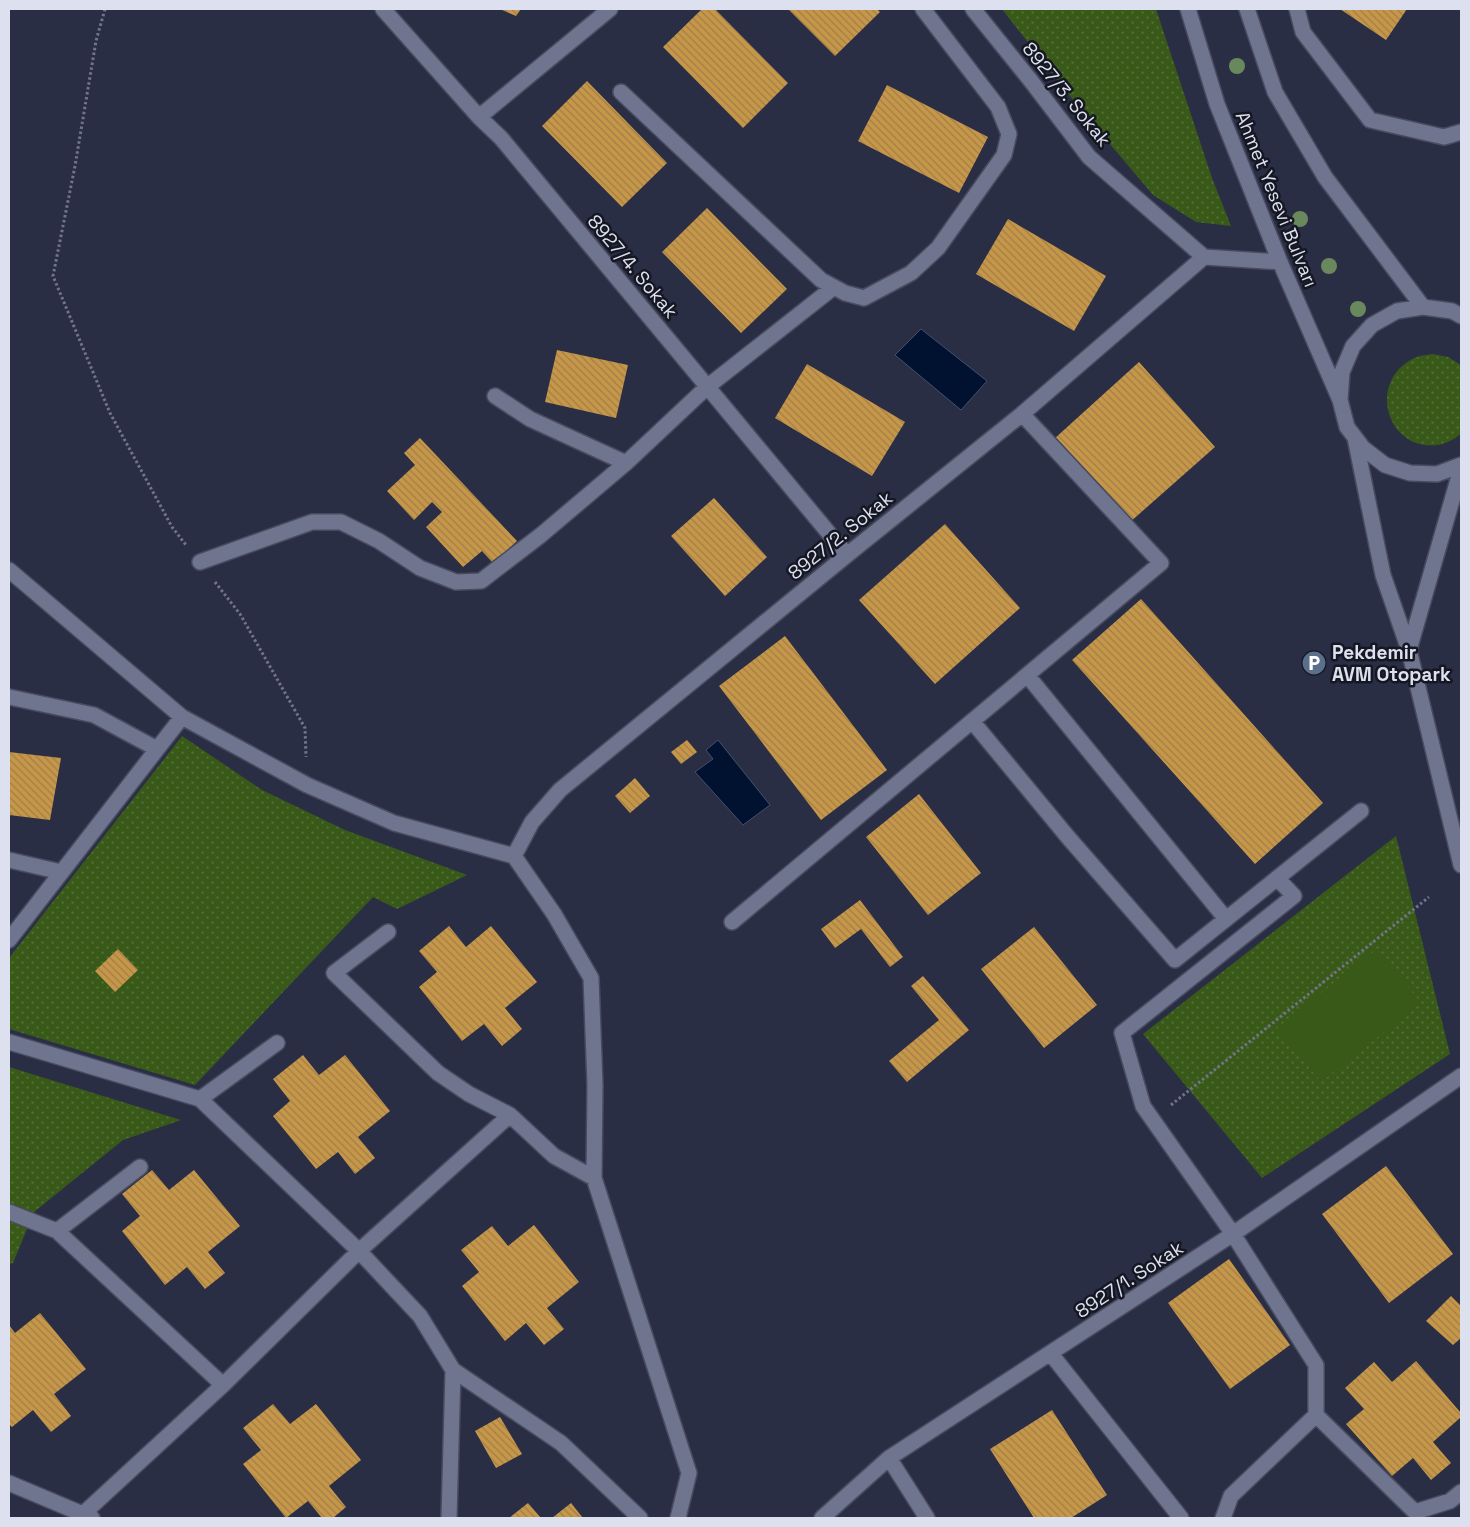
<svg xmlns="http://www.w3.org/2000/svg" width="1470" height="1527" viewBox="0 0 1470 1527" font-family="'Space Grotesk',sans-serif">
	<style>
		.grass { fill: url(#grass-dots) }
		.pitch { fill: #395919 }
		.water { fill: #011231; stroke: #43506a }
		.building { fill: url(#building-back-hatch) }
		.lines { fill: none; stroke-linecap: round; stroke-linejoin: round }
		.minor-casing { stroke: #484b5e; stroke-width: 18 }
		.path { stroke: #727589; stroke-width: 3; stroke-dasharray: 2.5 2.5; stroke-linecap: butt }
		.minor { stroke: #6f748f; stroke-width: 15 }
		.tree { fill: #69895d }
		.labels { text-anchor: middle; stroke-width: 5; stroke-linejoin: round; paint-order: stroke }
		.street-label { font-size: 19px; fill: #dde0ef; stroke: #151722 }
		.poi-label { font-size: 19px; font-weight: bold; fill: #dde0ef; stroke: #151722; text-anchor: start }
	</style>
	<defs>
		<pattern id="grass-dots" width="8" height="8" patternUnits="userSpaceOnUse" patternTransform="scale(1.25)"><rect width="8" height="8" fill="#395919"/><path d="M2 2h.1M6 6h.1" fill="none" stroke="#55713b" stroke-width="1.8" stroke-linecap="round"/></pattern>
		<pattern id="building-back-hatch" width="6" height="6" patternUnits="userSpaceOnUse" patternTransform="scale(1.25)"><rect width="6" height="6" fill="#c79749"/><path d="M-1 5l2 2M0 0l6 6M5-1l2 2" fill="none" stroke="#9f7e49"/></pattern>
	</defs>
	<rect width="100%" height="100%" fill="#2a2e45"/>
	<path class="grass" d="M1002,9h154l56,169 19,48 -35,-4 -43,-27 -76,-90z
		M1433,354l15,3 13,8v69c-7,5 -15,10 -24,11 -42,5 -65,-44 -39,-75 5,-5 12,-11 19,-13 5,-2 11,-2 16,-3z
		M182,736l80,54 83,40 122,45 -70,34 -24,-12 -178,188 -186,-56v-71z
		M1396,836l54,218 -188,124 -119,-144z
		M9,1067l172,53 -58,20 -89,72 -21,51 -4,1z"/>
	<path class="pitch" d="M1377,949l44,54 -100,79 -44,-54z"/>
	<path class="water" d="M921,329l66,52 -26,29 -66,-55z
		M718,740l52,65 -27,20 -48,-53 18,-13 -7,-9z"/>
	<path class="building" d="M500,9h21l-5,7z
		M702,9h13l73,74 -45,45 -80,-81z
		M788,9h89l3,3 -45,44z
		M1340,9h67l-21,31z
		M587,81l80,82 -45,44 -80,-81z
		M887,85l101,52 -29,56 -101,-52z
		M707,208l80,81 -46,44 -79,-81z
		M1008,219l98,57 -32,55 -98,-57z
		M557,350l71,15 -12,53 -71,-16z
		M1139,362l76,85 -86,76 -75,-84z
		M807,364l98,58 -33,54 -97,-58z
		M420,438l97,103 -24,22 -11,-12 -19,16 -37,-40 16,-15 -10,-10 -18,18 -27,-29 28,-26 -11,-12z
		M714,498l53,59 -42,39 -54,-60z
		M945,524l75,84 -85,76 -76,-84z
		M1141,599l182,204 -68,61 -183,-204z
		M785,636l102,134 -66,50 -102,-134z
		M687,740l10,12 -16,12 -10,-12z
		M9,752l52,6 -11,62 -41,-5z
		M635,778l15,18 -20,17 -15,-17z
		M919,794l62,79 -53,42 -62,-78z
		M860,900l43,57 -13,10 -29,-38 -26,19 -14,-19z
		M449,926l17,21 25,-21 46,56 -32,26 17,21 -20,17 -18,-22 -22,17 -43,-54 18,-15 -18,-21z
		M1034,927l63,78 -53,43 -63,-79z
		M118,949l20,21 -23,22 -20,-21z
		M923,976l46,54 -62,52 -18,-21 50,-41 -28,-34z
		M303,1055l16,20 26,-20 45,56 -32,26 17,21 -20,16 -17,-22 -22,17 -43,-53 17,-15 -17,-22z
		M1386,1166l67,88 -64,49 -67,-89z
		M152,1170l17,20 25,-20 46,56 -32,26 17,21 -20,16 -18,-22 -22,18 -43,-54 18,-15 -18,-22z
		M534,1225l45,57 -32,26 17,21 -20,16 -18,-22 -21,18 -43,-55 17,-14 -18,-22 31,-24 16,20z
		M1229,1259l61,86 -60,44 -62,-86z
		M1451,1296l10,10v32l-8,7 -27,-24z
		M40,1313l46,56 -32,25 17,22 -20,16 -18,-22 -21,17 -3,-3v-99l6,8z
		M1416,1361l45,52v4l-28,25 18,21 -20,17 -18,-22 -21,18 -46,-52 18,-15 -19,-21 29,-26 18,20z
		M273,1404l17,20 26,-20 45,56 -32,26 17,21 -13,11h-11l-14,-17 -22,17 -43,-54 18,-14 -18,-22z
		M1052,1410l55,85 -36,23h-37l-44,-69z
		M500,1417l22,37 -26,14 -21,-37z
		M528,1503l13,15h-32z
		M571,1503l12,15h-31z"/>
	<g class="lines">
		<defs>
			<path id="minor" d="M383,9l96,108 22,21 346,417
				M973,9l58,72 58,76 115,100
				M1188,9l29,95 63,158 60,138
				M1247,9l28,83 50,85 98,130
				M1297,9l6,23 67,88 74,17 17,-5
				M621,92l200,188 24,13 19,5 47,-25 27,-25 66,-93 5,-21 -11,-27 -75,-98
				M479,117l131,-108
				M1204,257l76,5
				M1461,316l-9,-5 -29,-4 -26,4 -25,14 -19,21 -11,26 -2,28 7,27 16,21 22,17 25,8 27,1 24,-9
				M495,396l35,23 96,44
				M1355,438l28,137 26,75 52,215
				M200,562l112,-40h29l38,19 41,27 36,14 25,-1 60,-46 85,-72 81,-76 127,-100
				M9,570l173,147 125,68 87,38 120,33 40,58 37,64 4,107 -1,93 95,295 -11,45
				M1409,650l52,-181
				M1027,675l199,244
				M9,697l85,18 63,34
				M972,721l95,115 108,124 186,-149
				M514,856l18,-34 28,-32 287,-235 175,-141 182,-157
				M9,860l52,12
				M732,922l429,-359 -139,-149
				M388,932l-54,41 104,100 31,21 41,21
				M9,940l173,-223
				M9,1042l191,57 159,152 61,65 33,54 -4,148
				M200,1099l77,-56
				M140,1167l-83,64 166,154
				M9,1212l48,19
				M1051,1354l130,164
				M453,1370l108,73 79,75
				M1316,1415l99,97 35,-11 11,-9
				M889,1458l38,60
				M9,1483l83,35
				M83,1514l140,-129 136,-134 151,-136 44,41 40,22
				M822,1518l67,-60 344,-224 228,-158
				M1223,1518l8,-22 85,-81v-50l-83,-131 -90,-128 -21,-73 172,-137 -17,-18"/>
		</defs>
		<use href="#minor" class="minor-casing"/>
		<path class="path" d="M105,9l-9,32 -21,125 -22,110 57,137 62,114 14,18
			M215,582l25,32 65,114 1,29
			M1171,1105l258,-208"/>
		<use href="#minor" class="minor"/>
	</g>
	<g class="tree">
		<circle cx="1237" cy="66" r="8"/>
		<circle cx="1300" cy="219" r="8"/>
		<circle cx="1329" cy="266" r="8"/>
		<circle cx="1358" cy="309" r="8"/>
	</g>
	<defs>
		<symbol id="parking-disc" viewBox="-11 -11 22 22"><circle r="9.5" fill="#5c6f8a" stroke="#151722"/><path d="M-3.5-5.5H1a3.5 3.5 0 0 1 0 7H-1V5.5H-3.5ZM-1-3.4V-.6H.8a1.4 1.4 0 0 0 0-2.8Z" fill="#fff"/></symbol>
	</defs>
	<g fill-rule="evenodd">
		<use href="#parking-disc" x="1300" y="649" width="28" height="28"/>
	</g>
	<g class="labels">
		<g class="street-label">
			<text transform="translate(1067 94) rotate(51)" y="7">8927/3. Sokak</text>
			<text transform="translate(1277 199) rotate(68)" y="7">Ahmet Yesevi Bulvarı</text>
			<text transform="translate(633 266) rotate(50)" y="7">8927/4. Sokak</text>
			<text transform="translate(840 535) rotate(-39)" y="7">8927/2. Sokak</text>
			<text transform="translate(1129 1279) rotate(-33)" y="7">8927/1. Sokak</text>
		</g>
		<g class="poi-label">
			<text x="1332" y="659">Pekdemir<tspan x="1332" dy="22">AVM Otopark</tspan></text>
		</g>
	</g>
	<rect width="1470" height="1527" fill="none" stroke="#dde0ef" stroke-width="20"/>
</svg>
